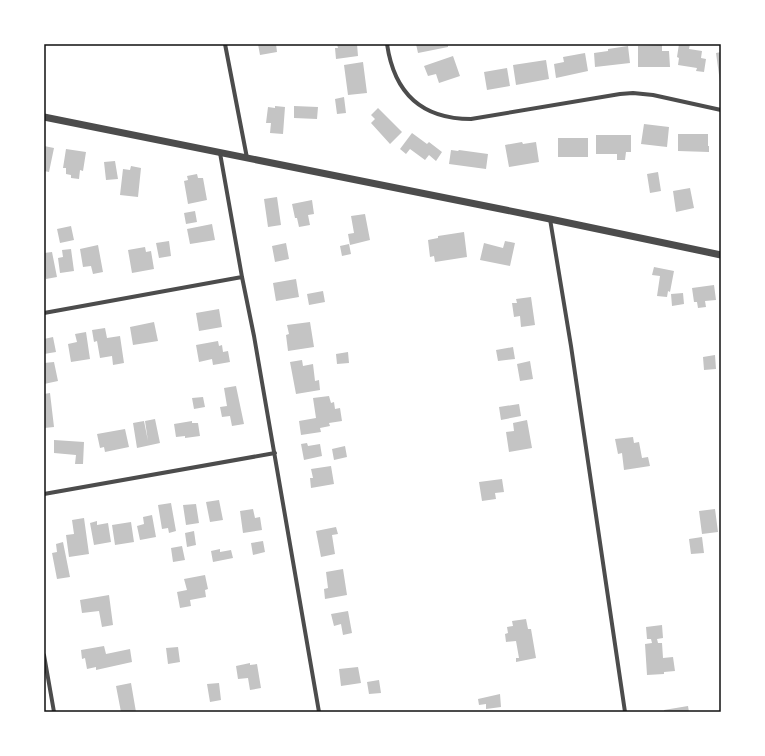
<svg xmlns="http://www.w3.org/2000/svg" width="765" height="756" viewBox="0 0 765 756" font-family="'Roboto Serif',serif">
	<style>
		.building { fill: #c4c4c4 }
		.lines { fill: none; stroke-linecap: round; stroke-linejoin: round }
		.minor { stroke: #4c4c4c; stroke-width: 4 }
		.tertiary { stroke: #4c4c4c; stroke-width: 7 }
		.neatline { fill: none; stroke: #111; stroke-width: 1.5 }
	</style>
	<rect width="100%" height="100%" fill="#fff"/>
	<path class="building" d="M258,44h18l1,8 -17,3z
		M337,44h20l1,12 -22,3 -1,-11h3z
		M416,44h32v3l-30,6z
		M679,44h11l-1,5 13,2 -1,7 5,1 -2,13 -8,-1 1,-3 -19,-3 1,-7 -2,-1z
		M662,45v6h7l1,16h-32v-21z
		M628,46l2,17 -35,4 -1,-14 14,-2v-2z
		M721,52v30h-1l-4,-29z
		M585,53l3,18 -32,7 -2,-14 10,-2 -1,-5z
		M453,56l7,20 -21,7 -3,-9 -8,2 -4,-10z
		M546,60l3,19 -33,6 -3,-20z
		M363,62l4,31 -19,2 -4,-30z
		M507,68l3,18 -23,4 -3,-18z
		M344,97l2,16 -9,1 -2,-15z
		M275,106l10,1 -2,27 -13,-1 1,-10h-5l2,-16 7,1z
		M294,106l24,1 -1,12 -23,-1z
		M378,108l24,24 -12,12 -19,-21 4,-4 -4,-4z
		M644,124l25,3 -2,20 -26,-3z
		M412,133l15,11 2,-2 13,10 -6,9 -7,-6 -4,5 -15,-11 -4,5 -6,-5z
		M678,134h30v12h1v6l-31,-1z
		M596,135h35v17h-5l-1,8h-8v-6h-21z
		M558,138h30v19h-30z
		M522,142l1,2 13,-2 3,20 -30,5 -4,-22z
		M44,146l10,2 -5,24 -5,-1z
		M66,149l20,3 -3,19 -3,-1 -1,9 -8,-1v-3l-5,-1v-6h-3z
		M451,150l7,1 1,-1 29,4 -2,15 -37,-5z
		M115,161l3,18 -12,1 -2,-18z
		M131,166l10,2 -3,29 -18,-2 3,-26 7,1z
		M658,172l3,19 -11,2 -3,-19z
		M197,174l1,4h5l4,22 -19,4 -4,-23 4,-1 -1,-4z
		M690,188l4,20 -18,4 -3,-21z
		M277,197l4,28 -13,2 -4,-28z
		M312,200l2,14 -6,1 2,10 -11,2 -2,-9h-2l-3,-14z
		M195,211l2,11 -11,2 -2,-11z
		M365,214l5,26 -20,5 -2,-11 6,-1 -3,-17z
		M212,224l3,16 -25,4 -3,-15z
		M71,226l3,14 -14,3 -3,-14z
		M464,232l3,25 -32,5 -1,-6 -4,1 -2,-17 10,-2v-2z
		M169,241l2,15 -12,2 -3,-15z
		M505,241l10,2 -5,23 -30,-6 4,-17 19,5z
		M286,243l3,16 -14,3 -3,-16z
		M349,244l2,10 -9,2 -2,-10z
		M98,245l5,27 -10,2 -2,-8 -8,1 -3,-18z
		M145,247l1,5 5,-1 3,18 -22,4 -4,-23z
		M71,249l3,22 -14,2 -2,-15 5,-1 -1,-7z
		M52,252l5,25 -11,2 -2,-6v-20z
		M654,267l20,4 -4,21 -2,-1 -1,6 -10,-1 3,-20 -8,-1z
		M296,279l3,18 -23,4 -3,-18z
		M714,285l2,15 -11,1 1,6 -8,1 -1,-6h-3l-2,-14z
		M323,291l2,11 -16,3 -2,-11z
		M683,293l1,11 -12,2 -1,-12z
		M531,297l4,28 -14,2 -1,-11 -6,1 -2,-14h5l-1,-4z
		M219,309l3,18 -23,4 -3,-18z
		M154,322l4,19 -25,4 -3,-18z
		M310,322l4,25 -26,4 -2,-16 3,-1 -2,-9z
		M105,328l2,10 13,-2 4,27 -11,2 -1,-9 -12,2 -3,-17 -3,1 -2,-12z
		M86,332l4,27 -19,3 -3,-18 9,-2 -2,-8z
		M53,337l3,15 -12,2v-15z
		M218,341l1,5 3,-1 1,7 5,-1 2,11 -17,3 -1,-6 -13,3 -3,-17z
		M513,347l2,12 -17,2 -2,-11z
		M348,352l1,11 -12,1 -1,-10z
		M715,355l1,14 -12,1 -1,-13z
		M302,360l1,6 10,-2 2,17 4,-1 1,10 -24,4 -6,-32z
		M530,361l3,18 -13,2 -3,-17z
		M54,362l4,19 -14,3v-21z
		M236,386l8,38 -12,2 -2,-10 -8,1 -2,-10 7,-1 -3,-18z
		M50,393l4,34 -10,1v-34z
		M329,396l2,7 3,-1 1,7 5,-1 2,13 -13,2 1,3 -10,2 1,4 -20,3 -2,-14 17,-3 -3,-20z
		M203,397l2,10 -11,2 -2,-11z
		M519,404l2,12 -20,4 -2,-13z
		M155,419l5,24 -23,5 -4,-25 11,-2 4,20 -3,-20z
		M527,420l5,28 -23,4 -3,-20 8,-1 -1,-8z
		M192,421v2h6l2,13 -15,2v-2l-9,1 -2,-13z
		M125,429l4,18 -24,5 -1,-5 -4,1 -3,-14z
		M633,437l1,6 5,-1 3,16 6,-1 2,9 -26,4 -2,-17 -4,1 -3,-15z
		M54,440l30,2 -1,22h-8l1,-9 -22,-2z
		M307,443l1,3 12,-2 2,12 -18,4 -3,-16z
		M345,446l2,11 -13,3 -2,-11z
		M331,466l3,18 -23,4 -1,-10h3l-2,-9z
		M502,479l2,13 -9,1 1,6 -14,2 -3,-19z
		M219,500l4,20 -13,2 -4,-20z
		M171,503l5,28 -7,2 -1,-5 -6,1 -4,-24z
		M196,504l3,19 -13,2 -3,-20z
		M253,509l2,9 5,-1 2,13 -19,3 -3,-22z
		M715,509l3,23 -16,2 -3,-23z
		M152,515l4,22 -16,3 -3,-14 7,-2 -1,-7z
		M84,518l5,36 -20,3 -3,-22 8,-1 -2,-14z
		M97,521v4l11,-2 3,19 -17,3 -4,-22z
		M131,522l3,20 -19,3 -3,-20z
		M336,527l2,7 -6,1 3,19 -14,3 -5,-26z
		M194,531l2,14 -9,2 -2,-14z
		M702,537l2,16 -13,1 -2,-15z
		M263,541l2,11 -12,3 -2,-12z
		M63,542l7,35 -13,2 -5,-26 5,-1 -1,-8z
		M182,546l3,14 -12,2 -2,-14z
		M220,549v3l11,-2 2,8 -20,4 -2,-11z
		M343,569l4,26 -22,4 -1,-10 4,-1 -2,-16z
		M205,575l3,14 -3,1 1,7 -16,3 1,6 -11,2 -3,-16 10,-2 -3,-11z
		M109,595l4,30 -11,2 -3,-16 -17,2 -2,-13z
		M348,611l4,22 -9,2 -2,-11 -7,2 -3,-12z
		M526,619l2,10h3l5,29 -20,4v-4h3l-3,-17 -10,1 -1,-8 3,-1 -1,-6 6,-1 -1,-5z
		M662,625l1,13 -6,1 1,4h4l1,15 10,-1 2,14 -11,1v2l-17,1 -2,-31 7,-1 -1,-4h-4l-1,-12z
		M104,646l2,8 24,-5 2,13 -36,8v-3l-9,2 -2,-11 -3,1 -1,-9z
		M178,647l2,15 -12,2 -2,-16z
		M250,663v2l7,-1 4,24 -11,2 -2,-12 -10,1 -2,-13z
		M358,667l3,16 -20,3 -2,-17z
		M379,680l2,13 -12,1 -2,-12z
		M131,683l5,29h-15l-5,-26z
		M219,683l2,17 -11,2 -3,-18z
		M500,694l1,13 -15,2v-5l-7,1 -1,-6z
		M688,706l1,6h-25v-2z"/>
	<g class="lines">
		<path class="minor" d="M225,44l22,114
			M387,44c7,48 34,75 84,75l149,-25 13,-1 20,2 68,15
			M220,153l22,124 12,59 65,376
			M550,219l21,127 54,366
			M44,313l198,-36
			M44,494l231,-41
			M44,655l10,57"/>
		<path class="tertiary" d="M44,117l506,102 171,36"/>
	</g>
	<rect width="765" height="756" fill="none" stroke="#ffffff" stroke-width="90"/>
	<rect x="45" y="45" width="675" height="666" class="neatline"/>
</svg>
